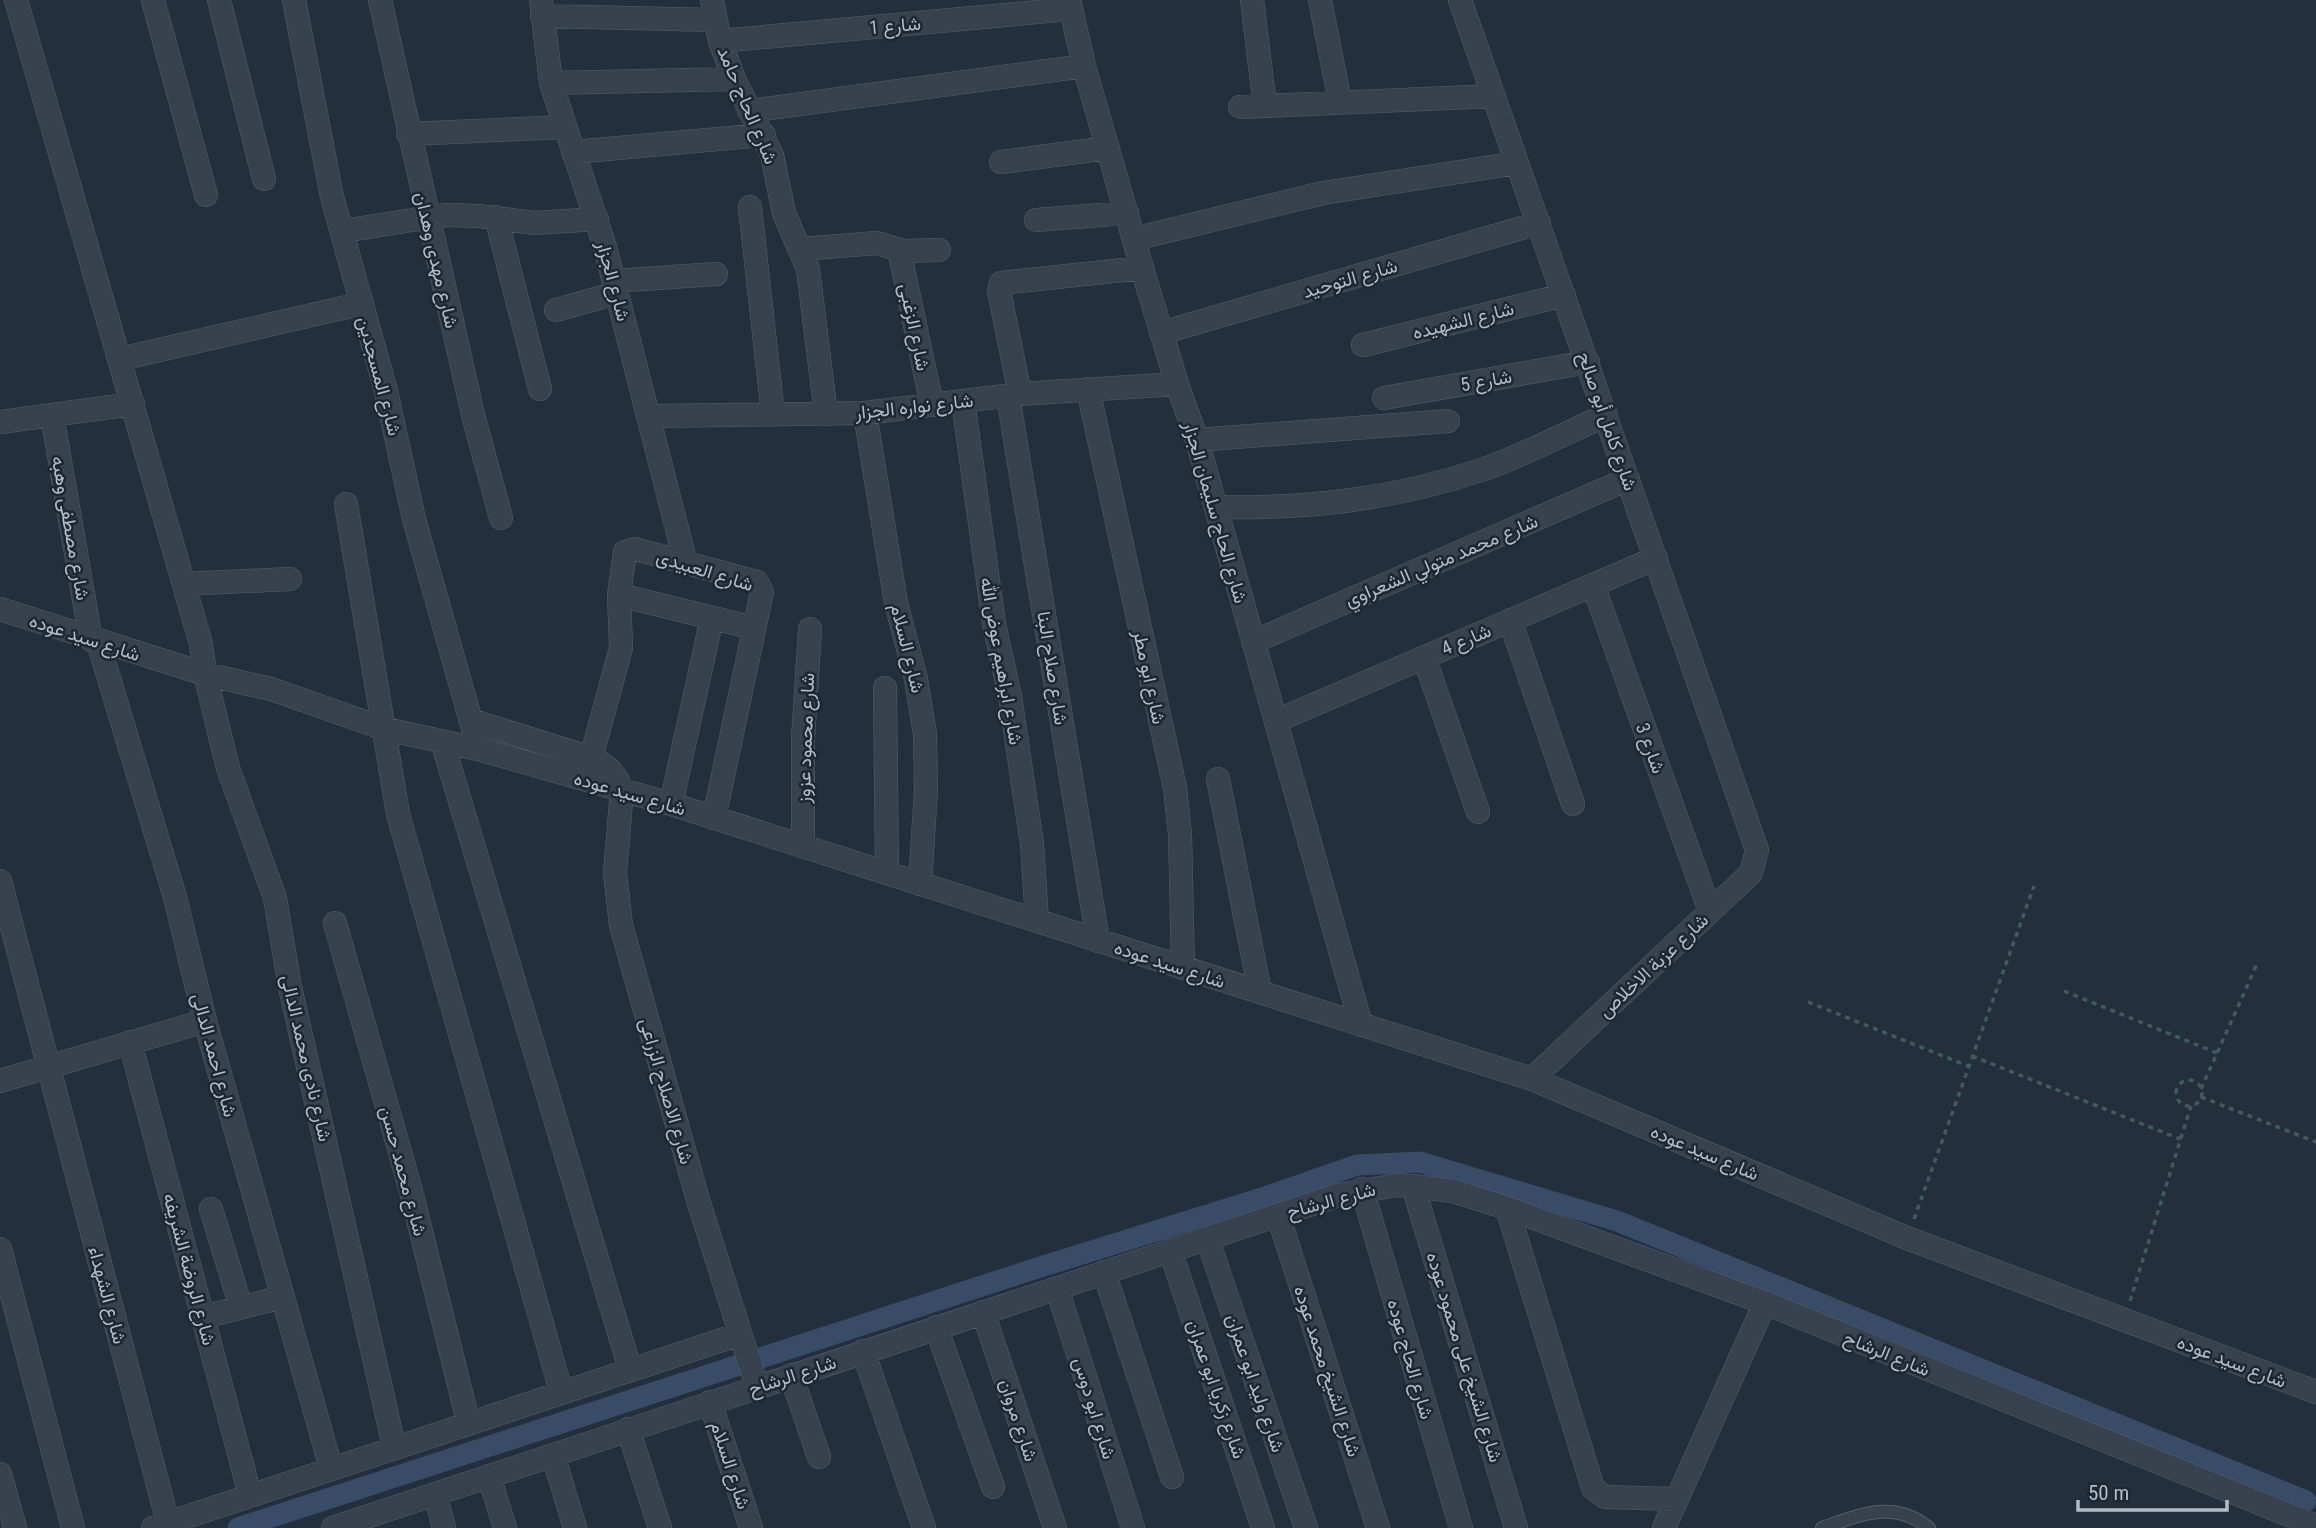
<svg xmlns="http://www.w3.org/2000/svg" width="2316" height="1528" viewBox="0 0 2316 1528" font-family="'Roboto Condensed',Vazirmatn,sans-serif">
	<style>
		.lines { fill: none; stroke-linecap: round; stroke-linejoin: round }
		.canal { stroke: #394c67; stroke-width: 21 }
		.lane-casing { stroke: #565f6c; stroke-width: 14 }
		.street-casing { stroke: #565f6c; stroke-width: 24 }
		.path { stroke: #44595c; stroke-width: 3.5; stroke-dasharray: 5 5; stroke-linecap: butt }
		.lane { stroke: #38414e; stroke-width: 12 }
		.street { stroke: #38414e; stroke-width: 23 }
		.labels { text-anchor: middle; stroke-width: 5; stroke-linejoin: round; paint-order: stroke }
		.street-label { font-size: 19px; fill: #b4bcc9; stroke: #1d2633 }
	</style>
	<rect width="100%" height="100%" fill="#242f3e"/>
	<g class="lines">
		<path class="canal" d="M238,1528l796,-259 231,-72 92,-32 63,-3 197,59 689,280"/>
		<defs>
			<path id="lane" d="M1822,1528c38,-13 72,-29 107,0"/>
			<path id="street" d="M16,0l185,644 4,30 23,94 47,130 15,89 104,459
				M153,0l53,195
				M219,0l45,179
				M294,0l38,197 54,194 28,128 60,213
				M380,0l93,415 28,103
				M541,0l10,83 54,164 81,317
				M712,0l8,41 14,38 38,76 12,58 24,56 18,145
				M1069,0l15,66 58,202 35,116 20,56 164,585
				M1252,0l13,106
				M1320,0l20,102
				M1460,0l297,850 -6,23 -219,206
				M542,16l173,4
				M720,41l351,-32
				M551,83l183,-4
				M1240,107l254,-11
				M749,111l335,-45
				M408,134l157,-7
				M573,152l191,-17
				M1001,162l107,-14
				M750,207l23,207
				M496,217l44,172
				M1036,220l91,-7
				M343,231l101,-16 35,1 56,7 62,-4
				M1134,239l189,-46 194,-30
				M801,249l76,-6 26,8 36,-1
				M899,250l33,155
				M614,281l102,-7
				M556,310l61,-17
				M1161,333l378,-110
				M1363,345l201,-50
				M120,359l240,-55
				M1088,389l87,399 5,46 3,134
				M1020,394l-21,-103 2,-8 141,-15
				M1008,396l90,545
				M1384,398l204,-36
				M963,401l31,223 16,72 22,148 5,77
				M865,413l31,190 20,76 9,55 1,56 -6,94
				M52,415l39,225
				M651,416l214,-3 155,-19 157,-10
				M0,422l133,-18
				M1197,440l251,-19
				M346,504l52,310 163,577
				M1216,507c93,2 180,-8 268,-38 41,-14 82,-36 122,-54
				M184,584l106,-5
				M1593,585l117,326
				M619,595l135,33
				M0,609l205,65 66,15 114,40 93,20 193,55 861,275 375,159 409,154
				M1510,620l63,184
				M98,642l77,255 30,124 126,447
				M1253,642l375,-163
				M1424,657l54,155
				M885,688l2,185
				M470,720l121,38c16,6 25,16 31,32l-7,83 6,52 77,275 59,186
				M1276,721l380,-163
				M442,741l188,628
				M591,758l30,-110 -2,-53 6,-43 10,-3 122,33 5,10 -48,226
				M1218,779l42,213
				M671,804l41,-186
				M803,846v-107l7,-110
				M0,881l168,642
				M335,923l76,268 57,230
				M130,1042l120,453
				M0,1081l205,-60
				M1413,1186l103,342
				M1362,1189l99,339
				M1507,1208l86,280 12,9 70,2
				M211,1209l30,98
				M1278,1215l100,313
				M1207,1238l99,290
				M0,1249l73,279
				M1170,1250l93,278
				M1104,1272l68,205
				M1057,1288l76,240
				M983,1312l72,216
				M203,1317l80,-20
				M936,1327l57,160
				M863,1351l61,177
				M791,1375l28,82
				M710,1402l41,126
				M628,1429l32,99
				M553,1455l22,73
				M0,1474l15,54
				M489,1476l16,52
				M435,1494l9,34
				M153,1528l587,-194
				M333,1528l1006,-333 58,-10 16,1 40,5 54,17 258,95 551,223
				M1664,1528l101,-225"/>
		</defs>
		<use href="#lane" class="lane-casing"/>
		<use href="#street" class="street-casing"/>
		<path class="path" d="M2064,991l153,62
			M1808,1002l160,64
			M1972,1056l208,83
			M2176 1093a13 13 0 1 1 26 0a13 13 0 1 1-26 0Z
			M2201,1089l56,-125
			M2201,1097l115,45
			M1914,1219l120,-333
			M2130,1301l61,-195"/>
		<use href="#lane" class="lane"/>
		<use href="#street" class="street"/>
	</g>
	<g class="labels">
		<g class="street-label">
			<text transform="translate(895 25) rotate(-5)" y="7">شارع 1</text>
			<text transform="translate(748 105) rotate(67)" y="7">شارع الحاج حامد</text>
			<text transform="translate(437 260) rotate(77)" y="7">شارع مهدى وهدان</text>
			<text transform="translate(1350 278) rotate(-16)" y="7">شارع التوحيد</text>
			<text transform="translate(614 281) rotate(75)" y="7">شارع الجزار</text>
			<text transform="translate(1463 320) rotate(-14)" y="7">شارع الشهيده</text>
			<text transform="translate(915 327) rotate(78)" y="7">شارع الزغبى</text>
			<text transform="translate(380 376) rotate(75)" y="7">شارع المسجدين</text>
			<text transform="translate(1486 380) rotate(-10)" y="7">شارع 5</text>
			<text transform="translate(914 406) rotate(-6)" y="7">شارع نواره الجزار</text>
			<text transform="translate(1608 421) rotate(71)" y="7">شارع كامل أبو صالح</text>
			<text transform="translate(1216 512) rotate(74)" y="7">شارع الحاج سليمان الجزار</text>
			<text transform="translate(71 528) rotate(80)" y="7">شارع مصطفى وهبه</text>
			<text transform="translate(1441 560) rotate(-23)" y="7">شارع محمد متولي الشعراوي</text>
			<text transform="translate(705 570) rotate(17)" y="7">شارع العبيدى</text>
			<text transform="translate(85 637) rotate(18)" y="7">شارع سيد عوده</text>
			<text transform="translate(1466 639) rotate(-23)" y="7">شارع 4</text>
			<text transform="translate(908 648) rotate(76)" y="7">شارع السلام</text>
			<text transform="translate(1002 661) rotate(80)" y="7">شارع ابراهيم عوض الله</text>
			<text transform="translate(1053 668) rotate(81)" y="7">شارع صلاح البنا</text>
			<text transform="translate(1150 677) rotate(78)" y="7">شارع ابو مطر</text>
			<text transform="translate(805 738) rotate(-88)" y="7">شارع محمود عزوز</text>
			<text transform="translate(1651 748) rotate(70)" y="7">شارع 3</text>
			<text transform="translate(630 793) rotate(16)" y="7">شارع سيد عوده</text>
			<text transform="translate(1170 964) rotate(18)" y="7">شارع سيد عوده</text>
			<text transform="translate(1653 965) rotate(-43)" y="7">شارع عزبة الاخلاص</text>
			<text transform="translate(215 1055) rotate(75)" y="7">شارع احمد الدالى</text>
			<text transform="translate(307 1058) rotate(77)" y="7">شارع نادى محمد الدالى</text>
			<text transform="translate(667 1091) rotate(74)" y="7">شارع الاصلاح الزراعى</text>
			<text transform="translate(1705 1152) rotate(23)" y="7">شارع سيد عوده</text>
			<text transform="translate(404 1171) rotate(75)" y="7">شارع محمد حسن</text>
			<text transform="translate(1331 1200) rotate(-15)" y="7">شارع الرشاح</text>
			<text transform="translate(190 1269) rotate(75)" y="7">شارع الروضة الشريفه</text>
			<text transform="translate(108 1295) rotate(75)" y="7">شارع الشهداء</text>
			<text transform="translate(1887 1353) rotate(22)" y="7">شارع الرشاح</text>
			<text transform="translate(1465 1357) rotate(73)" y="7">شارع الشيخ على محمود عوده</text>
			<text transform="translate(1411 1359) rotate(74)" y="7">شارع الحاج عوده</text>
			<text transform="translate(2232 1361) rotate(21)" y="7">شارع سيد عوده</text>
			<text transform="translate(1328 1371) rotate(72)" y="7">شارع الشيخ محمد عوده</text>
			<text transform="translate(792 1375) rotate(-18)" y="7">شارع الرشاح</text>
			<text transform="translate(1256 1383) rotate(71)" y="7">شارع وليد ابو عمران</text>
			<text transform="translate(1217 1389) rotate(71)" y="7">شارع زكريا ابو عمران</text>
			<text transform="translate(1095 1408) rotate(73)" y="7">شارع ابو دوس</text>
			<text transform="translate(1019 1420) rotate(72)" y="7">شارع مروان</text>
			<text transform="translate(731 1465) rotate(72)" y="7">شارع السلام</text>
		</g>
	</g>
	<path d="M2078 1500v10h149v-10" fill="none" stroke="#b4bcc9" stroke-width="3.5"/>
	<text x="2088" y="1500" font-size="21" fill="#b4bcc9" stroke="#1d2633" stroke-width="5" paint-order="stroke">50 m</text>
</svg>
